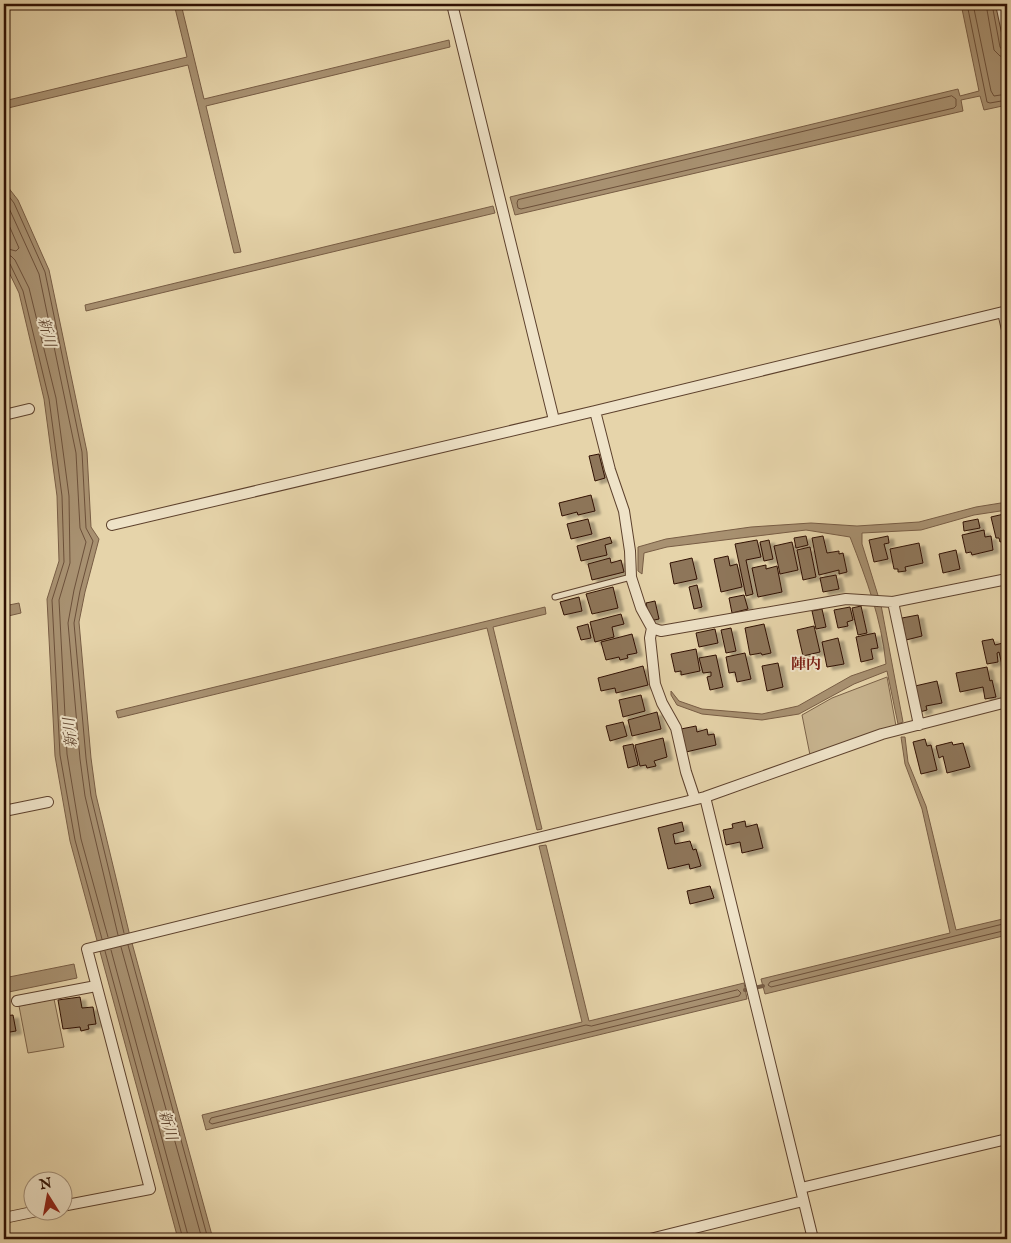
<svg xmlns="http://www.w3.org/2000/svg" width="1011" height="1243" viewBox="0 0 1011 1243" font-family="'IM FELL English','Noto Serif JP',serif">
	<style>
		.green { fill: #c7b38e; stroke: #7b6248 }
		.water { fill: #a89171; stroke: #785d45 }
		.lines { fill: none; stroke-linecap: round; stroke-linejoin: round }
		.shore { stroke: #6c503a; stroke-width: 1 }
		.stream { stroke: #785d45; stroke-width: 4 }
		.building { fill: #8e765a; stroke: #2f1003; filter: url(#shadow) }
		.service-casing { stroke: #5d412d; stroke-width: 7 }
		.minor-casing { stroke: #5d412d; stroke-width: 12 }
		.service { stroke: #efe3c8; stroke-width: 5 }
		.minor { stroke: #efe3c8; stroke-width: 10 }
		.labels { text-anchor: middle; stroke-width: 4; stroke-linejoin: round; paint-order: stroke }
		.water-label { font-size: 15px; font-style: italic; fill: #5f442f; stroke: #efe3c8 }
		.neighbourhood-label { font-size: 15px; font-weight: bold; fill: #7a1f14; stroke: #efe3c8 }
	</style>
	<defs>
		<filter id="shadow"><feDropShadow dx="5.5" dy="3" stdDeviation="1" flood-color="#0004"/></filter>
	</defs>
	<rect width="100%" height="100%" fill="#e6d4aa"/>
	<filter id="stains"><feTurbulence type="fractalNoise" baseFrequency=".004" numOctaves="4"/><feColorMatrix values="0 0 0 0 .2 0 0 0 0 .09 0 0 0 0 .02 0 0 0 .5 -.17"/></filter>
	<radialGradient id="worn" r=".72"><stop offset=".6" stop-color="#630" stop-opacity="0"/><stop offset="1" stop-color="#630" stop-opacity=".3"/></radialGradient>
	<path class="green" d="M887,677l9,49 -86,29 -8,-40 30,-17z
		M54,999l10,48 -36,6 -9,-47z"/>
	<path class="water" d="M174,4h7l23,95 245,-59 1,7 -244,59 35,146 -7,1 -46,-188 -184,44v-8l183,-44z
		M961,4h36l10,54v47l-23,5 -4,-14 -19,4 2,11 -448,104 -5,-18 448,-108 2,7 19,-5z
		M4,182l14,18 31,70 38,182 4,75 8,12 -14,53 -6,30 12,136 5,37 33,137 84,307h-35l-108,-398 -15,-85 -8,-157 12,-38 -2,-65 -13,-97 -25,-106 -15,-31z
		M493,206l2,7 -409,98 -1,-6z
		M1007,502v8l-33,5 -53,15 -59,3v11l19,61 22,117 -5,2 -11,-53 -33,13 -55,30 -37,6 -60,-6 -25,-9 -6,-10v-4l8,10 23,8 60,5 36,-8 53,-30 35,-12c-5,-47 -19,-83 -36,-127l-44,-7 -139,17 -23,6 -2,21 -4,-3v-24l28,-8 85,-12 60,-4 46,3 62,-4 57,-15z
		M19,603l2,10 -17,4v-11z
		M545,607l1,7 -53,13 49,202 -5,1 -50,-202 -369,90 -2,-7z
		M901,737h4l3,25 18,44 30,124 51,-12v17l-242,59 -4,-15 189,-46 -28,-124 -17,-45z
		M546,845l43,176 155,-38 3,16 -541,131 -4,-15 380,-93 -43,-176z
		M74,964l3,14 -73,15v-15z"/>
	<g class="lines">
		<path class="shore" d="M967,4l20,98 3,1 17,-3
			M973,4l18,87 3,5 13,-2
			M986,4l8,46 6,6 7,2
			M992,4l8,43 3,4h4
			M952,96l4,3v7l-2,2 -433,101 -3,-1 -1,-5 1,-3z
			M4,190l10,13 31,69 37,180 4,76 7,13 -13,50 -6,32 12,135 5,38 33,137
			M4,200l4,6 31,68 37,179 4,75 6,14 -12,48 -6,33 12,136 5,37 33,139
			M4,214l15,34 -3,3 -12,-3
			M4,255l7,1 4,4 14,28 27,110 13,98 1,67 -11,37 8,154 14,85 27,98
			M4,261l6,3 13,27 26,108 13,97 2,66 -12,38 8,155 15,85 27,99
			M1007,923l-237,59 -2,3 3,2 236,-57
			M128,945l80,294
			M121,947l81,292
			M111,950l78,289
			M105,951l78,288
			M738,990l3,3 -2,3 -527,128 -3,-2 2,-4 375,-93 5,1z"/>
		<path class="stream" d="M745,990l18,-4"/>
	</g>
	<path class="building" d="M599,454l6,24 -10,3 -6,-25z
		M591,495l4,16 -17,4 -1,-3 -15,4 -3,-13z
		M1004,514l2,10h1v16l-7,2 -1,-4h-3l-5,-21z
		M588,519l4,15 -21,5 -4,-15z
		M978,519l2,9 -16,3 -1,-9z
		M984,530l1,7 6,-1 2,14 -21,5 -1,-3 -5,1 -4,-18z
		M806,536l2,9 -12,3 -2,-10z
		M823,536l4,17 12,-2v3l4,-1 4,19 -8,2v-4l-20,5 -7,-37z
		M888,536l1,7 -5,1 4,15 -14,3 -5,-22z
		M610,537l2,6 -7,2 2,10 -26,6 -4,-15z
		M757,540l4,17 -15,3 7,34 -7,2 -11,-52z
		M769,540l4,19 -9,2 -4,-19z
		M792,542l6,28 -18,4 -6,-28z
		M919,543l4,20 -18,4 1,4 -8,1v-3h-4l-4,-20z
		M810,547l6,30 -13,3 -6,-30z
		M956,550l4,19 -17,4 -4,-19z
		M728,556l2,10 7,-2 5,23 -21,5 -7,-33z
		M610,558l1,5 10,-3 3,12 -32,8 -4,-16z
		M692,558l5,21 -23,5 -4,-21z
		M766,565v4l11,-3 5,26 -24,5 -6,-29z
		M836,575l3,14 -16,3 -3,-14z
		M697,585l5,22 -8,2 -5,-22z
		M613,587l5,21 -26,6 -6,-20z
		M744,595l4,14 -16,4 -3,-15z
		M579,597l3,14 -18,4 -4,-13z
		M655,601l4,18 -9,2 -4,-18z
		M861,606l6,27 -9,2 -6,-27z
		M850,607l3,13 -6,2 1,4 -10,2 -4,-18z
		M822,609l4,18 -10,2 -4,-18z
		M621,614l3,10 -12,3 2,10 -19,5 -5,-20z
		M918,615l4,21 -16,4 -4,-22z
		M588,624l3,14 -10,2 -4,-13z
		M764,624l7,29 -9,2 -1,-2 -11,2 -5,-27z
		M814,626l6,26 -17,4 -6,-26z
		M731,628l5,23 -10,2 -5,-23z
		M715,629l3,14 -19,4 -3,-14z
		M875,633l3,15 -7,1 2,10 -12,3 -5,-25z
		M632,634l5,19 -10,2 1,3 -8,2 -1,-3 -13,3 -5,-18z
		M838,638l6,26 -17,3 -5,-25z
		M993,639l2,6 12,-3v22l-5,1 -3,-13 -2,1 1,9 -11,2 -5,-23z
		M696,649l4,22 -19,4v-4l-6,1 -4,-18z
		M745,653l6,26 -14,3 -2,-10 -6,1 -3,-16z
		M716,655l7,32 -13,3 -3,-13 4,-1v-4l-8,1 -4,-15z
		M778,663l5,24 -16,4 -5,-25z
		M643,666l5,19 -32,8 -1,-5 -14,3 -3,-13z
		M987,667l3,14 2,-1 4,17 -11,2 -2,-12 -23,5 -4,-19z
		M937,681l5,22 -16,3 1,4 -7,2 -5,-26z
		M641,695l4,16 -22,6 -4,-17z
		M657,712l4,17 -29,7 -4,-16z
		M623,722l4,14 -17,5 -4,-15z
		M696,726l1,6 10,-3 1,6 6,-1 2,11 -30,7 -5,-23z
		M663,738l4,19 -13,4 2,5 -9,2 -1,-3 -6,1 -5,-21z
		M925,739l2,7 4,-1 6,25 -16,4 -8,-32z
		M952,742l1,3 10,-2 7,24 -23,6 -4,-17 -4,2 -3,-12z
		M633,744l5,21 -10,3 -5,-22z
		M745,821l1,6 11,-3 6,24 -21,5 -2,-11 -14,3 -3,-15 10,-2 -1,-4z
		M682,822l2,9 -11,3 2,10 15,-3 3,9 3,-1 5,17 -11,3 -1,-5 -21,5 -10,-41z
		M710,886l4,12 -24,6 -3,-13z
		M80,997l2,11 11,-1 3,17 -8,1 1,4 -8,2 -1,-4 -17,2 -5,-29z
		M13,1015l3,16 -12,2v-17z"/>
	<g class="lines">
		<defs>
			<path id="service" d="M555,597l76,-20"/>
			<path id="minor" d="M452,4l102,416
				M1001,4l6,28
				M1003,312l4,18
				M595,411l15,59 14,41 6,40 1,26 10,31 11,20 9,3 185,-32 47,3 114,-23
				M4,415l25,-6
				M112,525l483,-114 412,-100
				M893,602l26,123
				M652,628l-2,10 5,46 7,19 14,25 10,44 9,27
				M705,797l108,442
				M4,811l44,-9
				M17,1001l79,-15
				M801,1188l206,-49
				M62,1206l88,-17 -63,-240 618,-152 177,-63 125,-32
				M4,1218l38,-8
				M650,1239l153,-38"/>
		</defs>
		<use href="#service" class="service-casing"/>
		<use href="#minor" class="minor-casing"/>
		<use href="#service" class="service"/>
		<use href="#minor" class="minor"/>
	</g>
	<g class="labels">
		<g class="water-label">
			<text transform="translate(47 332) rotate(76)" y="5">新川</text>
			<text transform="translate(70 733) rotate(-95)" y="5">新川</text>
			<text transform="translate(168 1125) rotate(74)" y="5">新川</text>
		</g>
		<g class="neighbourhood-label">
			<text x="806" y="669">陣内</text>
		</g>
	</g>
	<rect width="1011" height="1243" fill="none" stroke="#e6d4aa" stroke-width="20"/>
	<rect x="5" y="5" width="1001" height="1233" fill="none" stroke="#2f1003" stroke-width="2.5"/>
	<rect x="10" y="10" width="991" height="1223" fill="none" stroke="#2f1003"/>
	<g transform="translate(48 1196) rotate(349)"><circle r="24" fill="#efe3c8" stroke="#a28f79"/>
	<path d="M0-4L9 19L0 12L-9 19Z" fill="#8f2418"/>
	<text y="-8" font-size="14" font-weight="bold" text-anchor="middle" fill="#2f1003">N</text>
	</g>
	<rect width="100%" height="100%" filter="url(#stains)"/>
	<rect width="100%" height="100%" fill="url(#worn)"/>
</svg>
